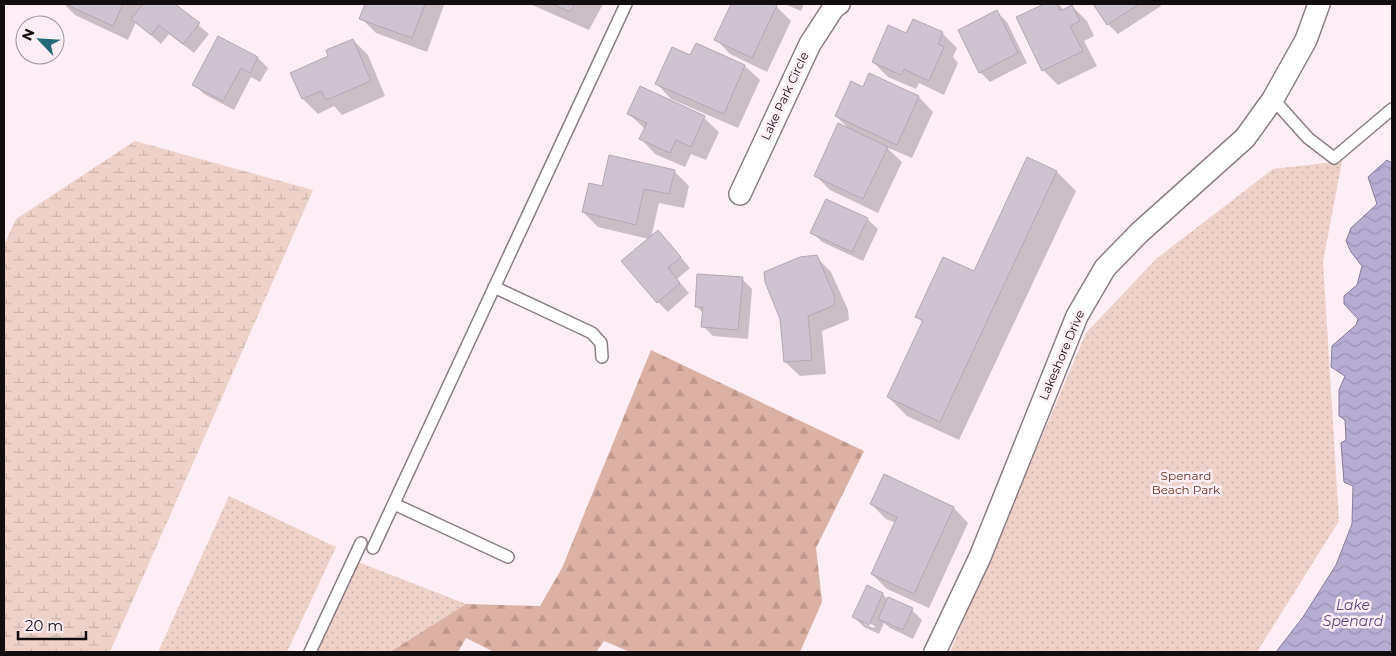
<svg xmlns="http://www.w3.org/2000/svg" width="1396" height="656" viewBox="0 0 1396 656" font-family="Montserrat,sans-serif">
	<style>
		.grass { fill: url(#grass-dots) }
		.forest { fill: url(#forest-firs) }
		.wetland { fill: url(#wetland-marsh) }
		.water { fill: url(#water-waves); stroke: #847d98 }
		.shadow { fill: #0003; fill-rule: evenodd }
		.building { fill: #cec4d0; stroke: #b2a8b3 }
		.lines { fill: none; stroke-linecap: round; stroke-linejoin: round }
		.service-casing { stroke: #8c7e85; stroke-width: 14 }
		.minor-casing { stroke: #8c7e85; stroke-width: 24 }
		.service { stroke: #fff; stroke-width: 11 }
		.minor { stroke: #fff; stroke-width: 21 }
		.labels { text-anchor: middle; stroke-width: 5; stroke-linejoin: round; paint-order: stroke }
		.street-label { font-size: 12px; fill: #120d0f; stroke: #fdedf5 }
		.park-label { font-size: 12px; fill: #693222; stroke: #fdedf5 }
		.water-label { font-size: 14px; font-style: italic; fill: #57497c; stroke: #fdedf5 }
	</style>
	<defs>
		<pattern id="grass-dots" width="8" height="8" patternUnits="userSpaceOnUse" patternTransform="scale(1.25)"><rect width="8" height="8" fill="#eed2c9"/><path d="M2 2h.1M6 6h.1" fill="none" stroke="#cbb3ab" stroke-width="1.8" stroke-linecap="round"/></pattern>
		<pattern id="forest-firs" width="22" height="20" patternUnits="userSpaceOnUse" patternTransform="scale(1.25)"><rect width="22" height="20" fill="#dcb1a5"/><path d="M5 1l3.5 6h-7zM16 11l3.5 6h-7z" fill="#bc978d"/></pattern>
		<pattern id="wetland-marsh" width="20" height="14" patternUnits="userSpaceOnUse" patternTransform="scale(1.25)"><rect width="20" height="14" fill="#eed2c9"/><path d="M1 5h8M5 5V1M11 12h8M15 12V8" fill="none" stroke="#cbb3ab"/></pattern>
		<pattern id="water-waves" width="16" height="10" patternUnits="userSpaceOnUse" patternTransform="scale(1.25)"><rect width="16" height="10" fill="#b5add2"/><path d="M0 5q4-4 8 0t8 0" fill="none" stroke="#9b94b3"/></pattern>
	</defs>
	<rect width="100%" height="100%" fill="#fdedf5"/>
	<path class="grass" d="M1342,161l-19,101 16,259 -82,131h-307l136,-319 70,-74 117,-90z
		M229,496l107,51 -49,105h-129z
		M358,562l108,42 -76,48h-75z"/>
	<path class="forest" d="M651,350l213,101 -48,97 6,54 -22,50h-170l-26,-11 -8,11h-102l-28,-14 -8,14h-68l76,-48 74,2 22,-38z"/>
	<path class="wetland" d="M135,141l178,49 -203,462h-106v-407l12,-26z"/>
	<path class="water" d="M1387,160l5,3v489h-116l27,-35 33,-52 16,-41 1,-38 -9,-4 -3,-39 5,-3 -1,-20 -6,-4v-26l6,-14 -14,-9 1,-21 24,-21 2,-6 -14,-15v-8l13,-11 5,-19 -11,-14 -5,-11 5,-13 26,-24 -9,-27z"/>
	<path class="shadow" d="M64,4h109l36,30 -15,19 -25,-19 -8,10 -25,-22 -8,18 -53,-25z
		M366,4h77l1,1 -17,47 -51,-19 -15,-15z
		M530,4h73l-14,26z
		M733,4h38l5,2 15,15 -24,51 -37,-18 -14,-15z
		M785,4h19l-3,7z
		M1046,4h12l6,6 8,-4 15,15 7,15 -10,5 13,25 -39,19 -15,-15 -25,-52z
		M1094,4h66l1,2 -43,28 -10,-10z
		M997,12l10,10 20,41 -37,19 -10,-10z
		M942,33l15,15 -4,9 5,6 -14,32 -25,-12 -3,6 -28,-12 -15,-15 34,-27z
		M218,38l40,20 10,10 -8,14 -9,-5 -17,33 -30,-16 -10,-10z
		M353,40l15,15 17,41 -43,19 -8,-9 -16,8 -15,-15 -11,-26 38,-16z
		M696,44l49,22 15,14 -22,48 -67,-29 -14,-15 34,-27z
		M869,75l50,22 14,15 -21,46 -26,-11 16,15 -24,51 -48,-23 -15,-15 35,-45 -14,-14 27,-28z
		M629,114l75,4 15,14 -13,28 -15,-6 -6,13 -30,-13 -14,-15 4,-10z
		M1028,159l29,13 19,19 -117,249 -52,-24 -19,-19 35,-74 -6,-6 57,-44z
		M674,171l15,15 -5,22 -25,-5 -8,35 17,4 22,26 -13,11 12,14 -21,19 -10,-10 -9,-63 -51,-12 -15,-15 20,-24z
		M827,200l40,19 11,10 -15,32 -41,-19 -10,-10z
		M816,257l15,15 17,38 1,10 -27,11 4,43 -26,2 -15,-14z
		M742,279l10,10 -4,50 -35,-3 -10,-10 1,-12 -8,-8z
		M884,476l70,32 14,15 -39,85 -42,-19 -15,-15 24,-51 -10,-4 -15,-15z
		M868,587l15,7 5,6 1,-1 23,11 10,10 -9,19 -23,-11 -6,-5 -5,11 -15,-7 -10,-10zM864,621l11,5 -1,2 -10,-4z"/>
	<path class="building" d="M65,4h58l-10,22z
		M143,4h32l25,19 -17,21 -24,-19 -8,10 -20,-16z
		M365,4h60l-13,34 -53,-19z
		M552,4h23l-5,8z
		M731,4h43l3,1 -25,53 -38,-18z
		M1044,4h13l3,7 12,-6 8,16 -10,5 13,25 -41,20 -26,-54z
		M1093,4h46l-32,21z
		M997,10l21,43 -39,20 -21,-43z
		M913,19l30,13 -5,12 6,3 -15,34 -25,-12 -3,6 -29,-13 16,-37 18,8z
		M218,36l40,21 -8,16 -9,-5 -18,33 -31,-16z
		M353,39l18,42 -45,19 -5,-9 -19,8 -12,-26 38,-17 -2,-6z
		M696,43l49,22 -21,49 -69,-30 17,-37 18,8z
		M869,73l50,23 -22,49 -62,-29 16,-35 12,6z
		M640,86l65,30 -14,31 -15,-7 -6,13 -31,-14 8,-16 -20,-9z
		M838,123l50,24 -25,52 -49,-23z
		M609,155l66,15 -6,24 -25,-5 -8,36 -54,-13 7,-29 13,3z
		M1027,157l30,14 -117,251 -53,-25 36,-77 -8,-3 28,-60 31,14z
		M826,199l42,19 -16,34 -42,-19z
		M658,230l23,27 -13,11 12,15 -23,20 -36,-42z
		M817,255l17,40 1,10 -27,11 4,44 -28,2 -4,-43 -15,-37 -1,-10 36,-15z
		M697,274l46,3 -5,53 -37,-3 2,-20h-8z
		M884,474l70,33 -40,87 -43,-20 26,-57 -27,-13z
		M867,585l16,8 -14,32 -17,-8z
		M888,597l25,11 -10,22 -25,-11z"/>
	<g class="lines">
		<defs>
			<path id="service" d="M1273,99l35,39 26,20 58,-49
				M494,287l98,46 9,10 1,14
				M394,504l114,53
				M373,548l253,-544
				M310,652l51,-109"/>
			<path id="minor" d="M740,194l70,-150 24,-37 5,-3
				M935,652l45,-95 97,-241 28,-48 34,-35 106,-95 28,-39 33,-59 13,-36"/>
		</defs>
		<use href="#service" class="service-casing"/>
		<use href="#minor" class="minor-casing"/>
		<use href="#service" class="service"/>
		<use href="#minor" class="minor"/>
	</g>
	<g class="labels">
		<g class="street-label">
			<text transform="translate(785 96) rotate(-65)" y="4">Lake Park Circle</text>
			<text transform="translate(1062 355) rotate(-67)" y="4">Lakeshore Drive</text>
		</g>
		<g class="park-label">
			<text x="1186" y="480">Spenard<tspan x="1186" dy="14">Beach Park</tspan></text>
		</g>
		<g class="water-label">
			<text x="1353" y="610">Lake<tspan x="1353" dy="16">Spenard</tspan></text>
		</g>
	</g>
	<rect width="1396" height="656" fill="none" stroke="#120d0f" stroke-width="10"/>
	<g transform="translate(40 40) rotate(295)"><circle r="24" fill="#fdedf5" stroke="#9f9399"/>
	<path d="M0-4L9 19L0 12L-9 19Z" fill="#246779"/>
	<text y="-8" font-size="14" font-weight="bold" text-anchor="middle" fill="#120d0f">N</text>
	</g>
	<path d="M18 631v8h68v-8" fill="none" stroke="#120d0f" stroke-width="2.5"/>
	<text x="25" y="631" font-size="15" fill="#120d0f" stroke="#fdedf5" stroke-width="4" paint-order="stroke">20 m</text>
</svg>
